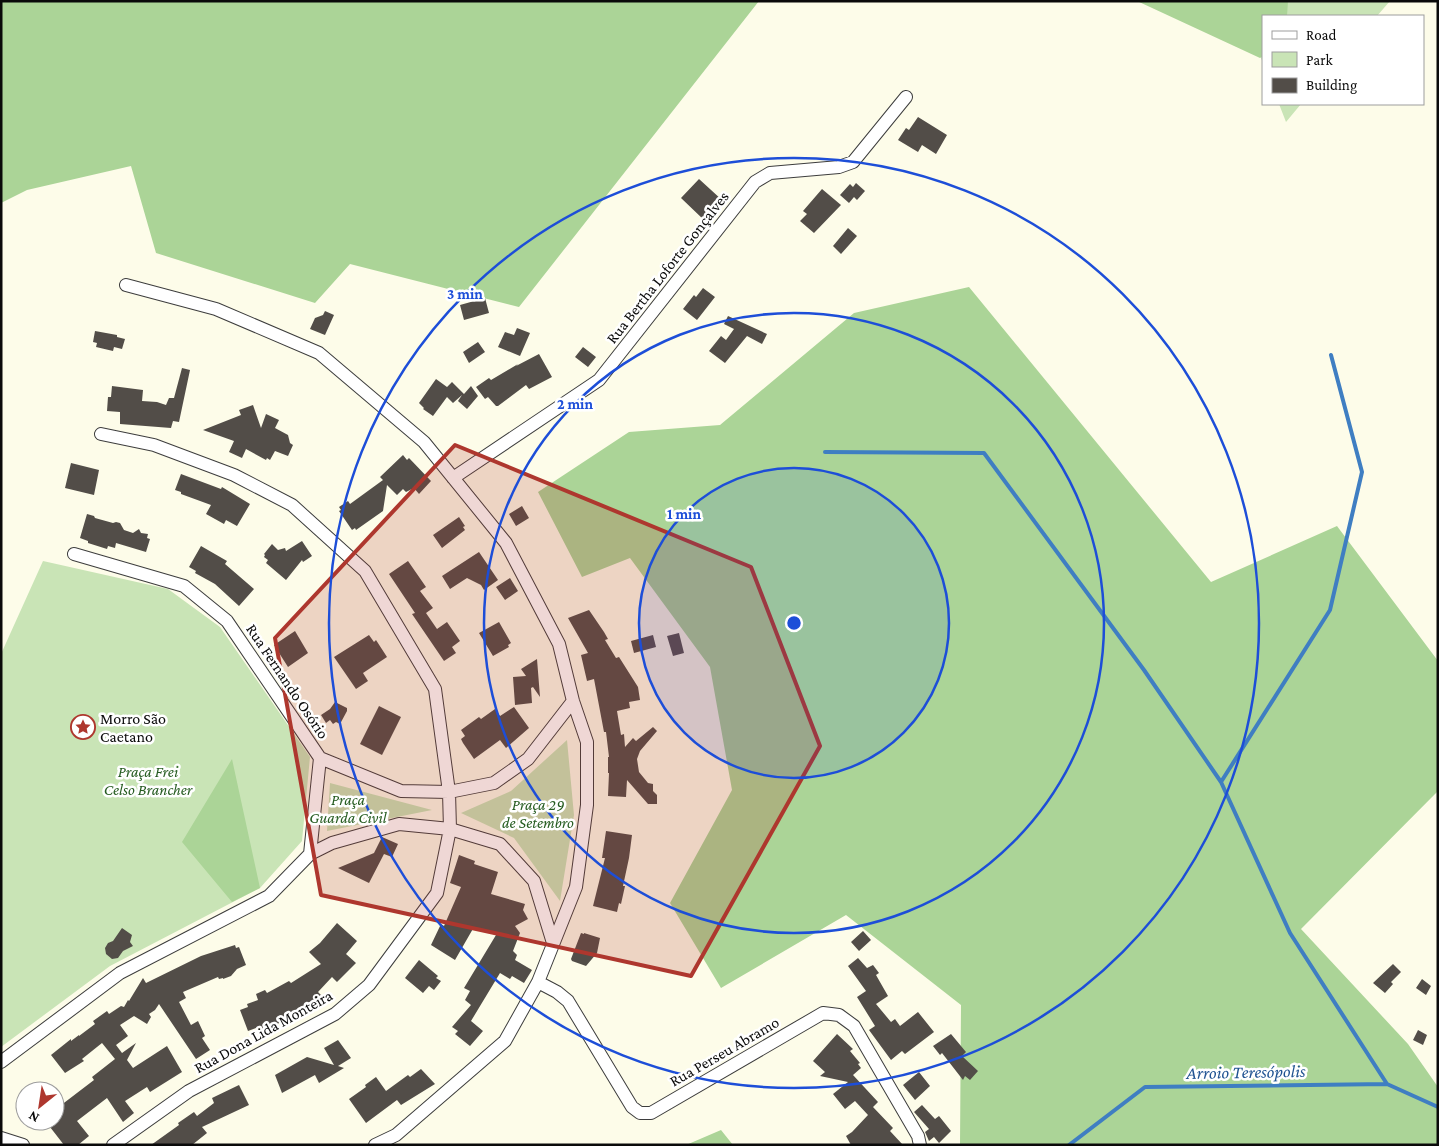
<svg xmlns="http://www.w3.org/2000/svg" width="1439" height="1146" viewBox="0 0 1439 1146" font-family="'Crimson Pro',serif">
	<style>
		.green { fill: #c9e4b6 }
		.forest { fill: #abd497 }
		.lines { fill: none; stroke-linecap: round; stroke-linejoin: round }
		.stream { stroke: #3f7ec2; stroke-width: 4 }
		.building { fill: #524d48 }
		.minor-casing { stroke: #3d3d3d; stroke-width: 14 }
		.minor { stroke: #fff; stroke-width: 12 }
		.marked { fill: #ae372e; fill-opacity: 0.2; stroke: #ae372e; stroke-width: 4; stroke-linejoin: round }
		.ring { fill: none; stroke: #1d4ed8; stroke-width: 2.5 }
		.labels { text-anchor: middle; stroke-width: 5; stroke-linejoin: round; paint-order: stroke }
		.street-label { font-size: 16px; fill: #0a0a0a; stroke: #fff }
		.poi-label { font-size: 16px; fill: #0a0a0a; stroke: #fff; text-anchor: start }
		.park-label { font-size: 16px; font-style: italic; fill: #265c21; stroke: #fff }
		.water-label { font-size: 18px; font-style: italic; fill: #1f5291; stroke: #fff }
		.centre { fill: #1d4ed8; stroke: #fff; stroke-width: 2.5 }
		.ring-label { font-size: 15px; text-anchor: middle; font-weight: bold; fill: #1d4ed8; stroke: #fff; stroke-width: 5; stroke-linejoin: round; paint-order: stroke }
	</style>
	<rect width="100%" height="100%" fill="#fdfce9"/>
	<path class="green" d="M1238,1h152l-13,15h-114v47z
		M1279,104h22l-15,18z
		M43,561l125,28 52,38 90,130 -8,84 -42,47 -150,78 -109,81v-393z
		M567,740l7,75 -14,86 -46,-63 -53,-25 50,-22z
		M330,783l102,27 -105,21z"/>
	<path class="forest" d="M1,1h758l-240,306 -169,-43 -35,39 -159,-50 -25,-87 -104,24 -26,13z
		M1137,1h151l-1,15h-24v40l-3,2z
		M969,287l242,295 126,-56 101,135v130l-137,138 107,115 30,43v58h-478l1,-140 -115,-90 -125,73 -51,-85 62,-113 -22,-123 -80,-109 -48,19 -44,-85 91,-60 91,-7 134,-112z
		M232,759l28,129 -28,14 -50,-60z
		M721,1130l12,15h-47z"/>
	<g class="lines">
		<path class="stream" d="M825,452l159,1 160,217 77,112 69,151 97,151
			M1221,782l109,-172 32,-138 -31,-117
			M1069,1145l76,-58 242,-3 51,23"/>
	</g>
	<path class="building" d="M918,117l29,18 -11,19 -14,-9 -4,7 -20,-12 8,-12 3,2z
		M699,179l23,21 -18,20 -23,-22z
		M856,183l9,8 -8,9 -3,-3 -5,6 -9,-8 10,-11 3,3z
		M822,189l19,16 -27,28 -14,-12 7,-7 -4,-3z
		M848,228l9,8 -16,18 -8,-8z
		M703,288l12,9 -18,23 -14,-11 11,-14 2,2z
		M485,298l4,15 -25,7 -4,-15z
		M325,311l9,4 -9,20 -15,-6 5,-11 8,-3z
		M728,316l39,18 -5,10 -15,-8 -22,27 -16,-12 12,-15 5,4 8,-11 -10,-5z
		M517,328l13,5 -10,23 -22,-9 7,-15 9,3z
		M95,331l22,4v2l8,2 -3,10 -8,-2 -1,4 -17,-4 1,-4 -4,-1z
		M478,342l7,10 -16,11 -6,-11z
		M583,347l13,10 -8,10 -13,-10z
		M539,354l13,23 -23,12 -3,-4 -28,21h-2l-8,-9 -3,2 -9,-12 13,-9 2,2 27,-16 -2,2z
		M182,368l8,2 -11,52 -6,-1 -2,7 -51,-4v-12l-13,-1 1,-14h3l1,-11 31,4 -1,11 15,1 9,3 3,-7h5z
		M436,379l11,8 5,-5 12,12 7,-8 7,10 -11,13 -9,-8 4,-6 -9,8 -6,-6 -14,19 -10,-7 1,-1 -5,-5z
		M253,405l8,23 5,-14 13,6 -4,8 13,7 2,8 3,2 -5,11 -13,-5 -5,9 -3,-2 -1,2 -20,-11 -4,9 -13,-6 5,-11 -31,-11 38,-15 -2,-5z
		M403,455l4,5 2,-2 22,23 -12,13 -5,-6 -8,4 -3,-3 -6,6 -10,-10 -4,26 -27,19 -1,-2 -3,2 -13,-19 2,-1 -2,-3 9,-6 2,3 33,-24 -3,-3z
		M71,463l28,7 -5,25 -29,-7z
		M181,474l40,15 1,-2 28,17 -13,22 -11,-6 -2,4 -18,-10 5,-9 -30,-11v-2l-6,-2z
		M522,506l7,12 -13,8 -7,-12z
		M87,514l7,2 1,2 18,5 3,-1 4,1 4,7 9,3 6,-4 2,4 7,1 -1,4 3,1 -4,13 -30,-9 -1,5 -7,-2 -1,3 -19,-6v-2l-8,-3z
		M459,517l6,9 -2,1 2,3 -23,18 -9,-13z
		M302,541l10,15 -9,6 -1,-2 -16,20 -20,-17 2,-3 -4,-3 1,-2 -1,-1 8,-10 6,6 7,-2 1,3z
		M201,546l26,15 -2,3 29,25 -15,17 -24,-22 -20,-11 1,-2 -7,-4z
		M479,552l19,28 -14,10 -3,-5 -14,-7 -17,11 -8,-13z
		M408,561l18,26 -6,4 13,17 -7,5 11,16 10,-7 13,19 -8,6 4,6 -12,8 -32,-47 3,-1 -26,-39z
		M510,578l8,13 -13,9 -9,-13z
		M589,610l15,22 4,7 -3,1 11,18 3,-1 19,30 2,13 -11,2 1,6 -13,3 4,24 3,-1 1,13 8,-9 3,3 17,-14 4,4 -17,20 -3,8 2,13 9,11 5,1v7l4,4v9h-9l-21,-24 -1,17 -18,-1 1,-23h-1v-16h1l-3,-25h-2l-10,-53 -7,2 -6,-26 7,-2 -20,-35z
		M499,622l12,21 -3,2 1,2 -16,9 -14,-23z
		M295,631l13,22 -20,14 -14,-22z
		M679,633l5,20 -11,3 -6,-20z
		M369,635l5,7 2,-2 11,17 -24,16 5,8 -12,8 -22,-32z
		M653,635l3,12 -22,6 -3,-12z
		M537,659l3,38 -7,-10 -2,1 1,15 -17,2 -2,-28 13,-1 -5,-7z
		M335,702l12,6v3l-7,13 -4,-2 -3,2 -3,-4 -4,3 -5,-8 9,-6z
		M379,706l22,11 -19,38 -22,-11z
		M514,707l15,21 -23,20 -6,-8 -26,19 -11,-16 -2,-4 4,-3 -4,-6 18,-13 2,2 14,-10 5,7z
		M606,831l26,4 -3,23 -6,28h2l-4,18 -2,-1 -2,9 -24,-6 12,-48h-3z
		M382,837l16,7 -6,13 -8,-3 -15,29 -31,-15 36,-15z
		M459,855l16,6 -1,3 24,8 -7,22 34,10 -2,6 5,9 -13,7 5,7 -7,18 4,4 -2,5 17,10 -8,13 -12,-7 -2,3 -10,-6 -29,48 12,10 -13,15 -15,-12 3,-3 -6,-4 19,-22 -6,-5 5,-9 -6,-3 32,-53 -22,-8 -19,33 -24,-15 10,-21 3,2 17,-39 -11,-4z
		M337,923l20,18 -11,13 10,9 -19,19 -5,-5 -14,15 3,3 -2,2 1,1 -16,10 2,4 -12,6 -32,11 -1,-3 -13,5 -8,-21 8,-3 -1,-3 11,-4 -2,-6 9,-4 2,3 22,-12 2,2 30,-19 -12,-12 11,-9z
		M122,928l10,7 -2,7 3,4 -10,5 -5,7 -6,1 -6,-5 -1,-6 3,-5 5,-2z
		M863,931l8,9 -12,11 -8,-9z
		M581,933l3,1v-1l16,5 -3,15 -11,13 -14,-5 -1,-2z
		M235,945l1,3 3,-1 7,18 -9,4 -6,7 -8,3v-1l-4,1 -1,-2 -35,15 3,6 -7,4 12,23 7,-4 7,15 -3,2 8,12 -14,9 -37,-55 -4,6 -6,4 2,3 -4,7 -13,-8 -14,9 8,11 -12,9 6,8 14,-10 -9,17 6,8 34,-22 15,26 -32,20 -3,-5 -22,14 9,12 -11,9 -16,-24 -30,23 12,15 -11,9h-14l-14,-18 5,-4v-5l5,-4 -4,-5 38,-29 -2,-3 23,-18 -13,-16 -20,16 2,2 -19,12 -14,-18 20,-16v2l8,-6v1l16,-12 -2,-3 14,-10 2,3 12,-8 3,1 4,-7 1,1 14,-23 3,5 55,-27z
		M858,958l9,10 6,-3 6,8 -3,2 12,21 -12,8 15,18 4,-3 5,7 18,-14 16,20 -29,22 -3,-3 -11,9 -22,-30 6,-4 -18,-29 9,-6 -18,-25z
		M419,960l19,16 -2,2 5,3 -7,9 -5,-4 -6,7 -18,-15z
		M1393,964l8,8 -10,10 2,2 -8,9 -12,-10z
		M1422,979l9,7 -5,9 -10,-7z
		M1418,1030l9,5 -4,10 -10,-5z
		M837,1034l16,15 -3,2 10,12 -2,1 3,4 -8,7 25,27 -5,5 20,21 -3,3 13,14h-52l-5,-9 6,-4 16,-17 -13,-14 -10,8 -12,-15 15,-12 -28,-6 5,-4 -12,-11z
		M951,1034l15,18 -4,4 16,15 -8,9 -5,-4 -2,4 -21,-27 -2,2 -7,-9z
		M338,1040l13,18 -13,8 6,2 -25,15 -4,-8 -33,18 -7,-18 32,-18 27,8 -10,-17z
		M421,1069l14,15 -34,21 -4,-5 -31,23 -17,-24 17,-12 -1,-2 11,-8 10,14 22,-16 2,2z
		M919,1072l11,14 -15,14 -12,-15z
		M239,1085l10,20 -47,22 5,6 -15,12h-41l28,-20 -1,-2 16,-11 3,4 17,-13 -2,-5z
		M922,1105l13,14 4,-3 12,15 -12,12 -5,-6 -5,4 -4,-9 4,-3 -15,-17z"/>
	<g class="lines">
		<defs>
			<path id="minor" d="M126,285l90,24 103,44 105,89 82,101 53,101 14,57 14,41v63l-11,82 -38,95 -33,59 -109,94 -21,10
				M101,434l53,11 80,30 58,30 73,66 70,118 14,103 1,37 -13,64 -68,92 -34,29 -146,77 -76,54
				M453,478l146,-98 156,-198 15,-9 69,-6 14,-5 53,-65
				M320,758l81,33 48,1 45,-9 34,-24 45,-58
				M310,854l22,-11 67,-19 51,5 50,15 34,37 19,62
				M538,982l19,10 11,9 64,106 8,6h11l172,-100 16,2 15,11 64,110 2,9
				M1,1062l119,-89 149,-77 41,-42 10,-96 -93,-137 -43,-35 -110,-32
				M1,1138l22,7"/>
		</defs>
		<use href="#minor" class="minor-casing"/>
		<use href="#minor" class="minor"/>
	</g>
	<path class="marked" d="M455,445l296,122 69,179 -129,230 -370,-81 -46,-257z"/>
	<circle cx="794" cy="623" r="155" fill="#1d4ed8" fill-opacity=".12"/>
	<g class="ring">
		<circle cx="794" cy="623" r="155"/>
		<circle cx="794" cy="623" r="310"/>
		<circle cx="794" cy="623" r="465"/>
	</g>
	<defs>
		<symbol id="sight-ring" viewBox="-11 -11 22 22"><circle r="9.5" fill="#fff" stroke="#ae372e" stroke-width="1.5"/><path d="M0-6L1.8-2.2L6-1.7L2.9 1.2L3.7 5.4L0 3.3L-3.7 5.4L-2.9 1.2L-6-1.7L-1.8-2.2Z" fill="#ae372e"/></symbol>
	</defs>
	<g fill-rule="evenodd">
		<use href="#sight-ring" x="69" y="713" width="28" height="28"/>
	</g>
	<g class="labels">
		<g class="street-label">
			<text transform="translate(667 267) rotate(-52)" y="6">Rua Bertha Loforte Gonçalves</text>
			<text transform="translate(288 681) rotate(56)" y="6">Rua Fernando Osório</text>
			<text transform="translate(263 1031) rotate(-29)" y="6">Rua Dona Lida Monteira</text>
			<text transform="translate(724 1051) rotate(-30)" y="6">Rua Perseu Abramo</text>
		</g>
		<g class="poi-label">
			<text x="100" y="724">Morro São<tspan x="100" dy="18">Caetano</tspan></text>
		</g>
		<g class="park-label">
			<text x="148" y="777">Praça Frei<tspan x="148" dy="18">Celso Brancher</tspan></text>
			<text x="348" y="805">Praça<tspan x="348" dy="18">Guarda Civil</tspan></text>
			<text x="538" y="810">Praça 29<tspan x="538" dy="18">de Setembro</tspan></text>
		</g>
		<g class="water-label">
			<text transform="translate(1246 1072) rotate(-1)" y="6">Arroio Teresópolis</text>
		</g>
	</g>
	<circle cx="794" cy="623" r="8" class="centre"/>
	<g class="ring-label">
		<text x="465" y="299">3 min</text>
		<text x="575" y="409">2 min</text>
		<text x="684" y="519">1 min</text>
	</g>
	<rect width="1439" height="1146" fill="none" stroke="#0a0a0a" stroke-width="5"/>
	<rect x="1262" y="15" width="162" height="90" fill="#ffffff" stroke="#9d9d9d"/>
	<rect x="1272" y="31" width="25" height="8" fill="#ffffff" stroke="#9d9d9d"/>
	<text x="1306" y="40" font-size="15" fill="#0a0a0a">Road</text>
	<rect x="1272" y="52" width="25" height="15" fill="#c9e4b6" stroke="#9d9d9d"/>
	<text x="1306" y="65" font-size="15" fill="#0a0a0a">Park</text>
	<rect x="1272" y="78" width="25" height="15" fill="#524d48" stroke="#9d9d9d"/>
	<text x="1306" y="90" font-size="15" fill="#0a0a0a">Building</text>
	<g transform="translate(40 1106) rotate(210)"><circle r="24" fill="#ffffff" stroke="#9d9d9d"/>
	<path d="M0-4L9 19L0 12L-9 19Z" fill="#ae372e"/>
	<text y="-8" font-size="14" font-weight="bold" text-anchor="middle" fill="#0a0a0a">N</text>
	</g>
</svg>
